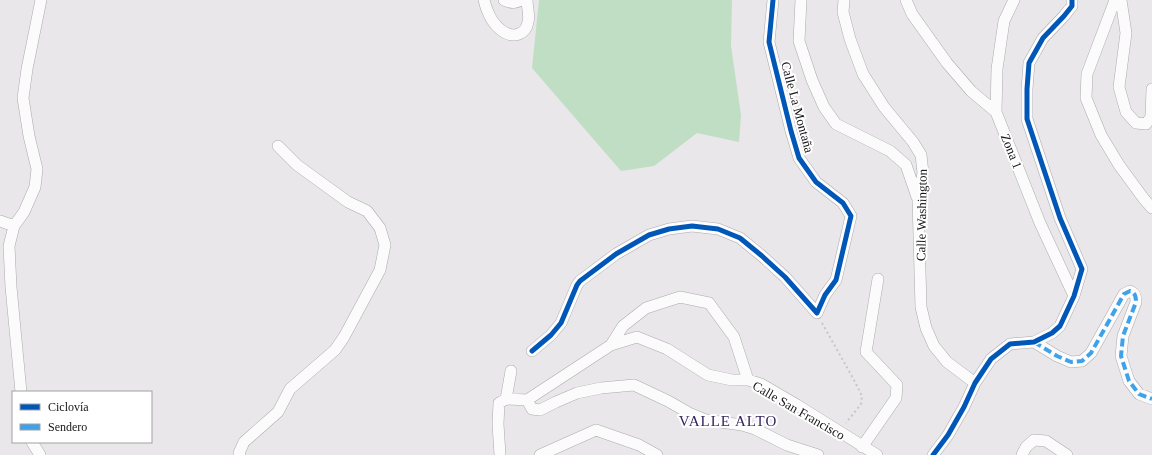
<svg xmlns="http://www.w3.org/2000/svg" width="1152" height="455" viewBox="0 0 1152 455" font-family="Georgia,serif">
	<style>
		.green { fill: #bfdec4 }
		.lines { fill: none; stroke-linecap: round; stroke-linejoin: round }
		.minor-casing { stroke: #acaaac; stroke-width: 12 }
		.path { stroke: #c6c6c6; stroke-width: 2; stroke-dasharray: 2 3; stroke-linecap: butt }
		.minor { stroke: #fcfbfc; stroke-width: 11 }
		.quiet { stroke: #3da2ea; stroke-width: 4; stroke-dasharray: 8 4; stroke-linecap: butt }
		.cycleway-casing { stroke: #fff; stroke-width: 8 }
		.cycleway { stroke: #0057b8; stroke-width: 5 }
		.labels { text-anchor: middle; stroke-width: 4; stroke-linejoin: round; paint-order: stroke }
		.street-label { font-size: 13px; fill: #161517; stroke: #fff }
		.quarter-label { font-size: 15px; letter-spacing: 1px; fill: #34235d; stroke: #fff }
	</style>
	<rect width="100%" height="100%" fill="#e9e7ea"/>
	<path class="green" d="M539,0h193l-1,46 10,69 -2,27 -42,-9 -43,33 -33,5 -89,-103z"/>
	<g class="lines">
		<defs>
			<path id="minor" d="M484,0c1,4 2,8 4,12 4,11 17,27 31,22 5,-2 8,-6 9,-12 2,-6 -1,-15 -1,-22
				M504,0c6,3 11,4 16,0
				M801,0l-2,41 13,39 12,27 12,17 54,27 16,14 11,32
				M844,0l-1,12 7,27 13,35 21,33 29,35 8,13 2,18 -5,26 3,108 5,21 8,18 13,16 28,21
				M906,0l6,14 35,49 24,28 25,21
				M1014,0l-10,21 -7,48 -1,43 44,111 34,73
				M1115,0l-28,74 -1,24 15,37 18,30 25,34 8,9
				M1121,0l5,33 -7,54 7,25 10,11 10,1 5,-7 1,-28
				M0,221l14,5
				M1034,342l23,14 14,6 11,-1 9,-8 33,-59 6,-3c5,2 6,5 6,11l-13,34 -2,20 8,25 10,13 13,5
				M611,345l12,-19 23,-18 34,-11 29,6 25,34 14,43
				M532,351l19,-16 10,-12 16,-38 3,-4 36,-27 33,-19 20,-6 23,-3 26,3 22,9 22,18 23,21 32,36 8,-18 11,-15 15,-64 -8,-13 -27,-21 -17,-24 -8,-27 -22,-89 4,-42
				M21,392l-10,-105 -2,-41 5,-20 10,-14 11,-25 2,-18 -8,-33 -6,-38 4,-29 14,-69
				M506,399l21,1 84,-55 26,-8 30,12 41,26 24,5h16l13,4 36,21 80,50
				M506,399l5,-28
				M527,400l5,9 8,1 16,-8 21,-9 24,-5 33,-3 34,16 21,12 17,7 36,5 13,4 32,16 31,10
				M32,442l8,13
				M862,447l34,-49 1,-13 -31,-33 12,-73
				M240,455l-1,-2 5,-11 34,-30 12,-23 45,-39 9,-13 36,-67 5,-25 -5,-17 -13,-17 -19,-9 -51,-37 -19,-19
				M500,455l-2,-31 1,-21 7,-4
				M540,455l56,-25 43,15 18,10
				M933,455l15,-20 16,-28 11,-24 16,-24 19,-15 24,-2 18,-9 8,-7 14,-30 8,-27 -22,-51 -33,-99v-30l2,-26 14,-25 21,-22 8,-10v-6
				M1022,455l4,-8 8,-7 12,1 21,14"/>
		</defs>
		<use href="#minor" class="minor-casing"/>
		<path class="path" d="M822,323l32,57 8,16 -1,8 -15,19"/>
		<use href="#minor" class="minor"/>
		<path class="quiet" d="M1034,342l23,14 14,6 11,-1 9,-8 33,-59 6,-3c5,2 6,5 6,11l-13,34 -2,20 8,25 10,13 13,5"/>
		<defs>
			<path id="cycleway" d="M532,351l19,-16 10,-12 16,-38 3,-4 36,-27 33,-19 20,-6 23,-3 26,3 22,9 22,18 23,21 32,36 8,-18 11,-15 15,-64 -8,-13 -27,-21 -17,-24 -8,-27 -22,-89 4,-42
				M933,455l15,-20 16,-28 11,-24 16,-24 19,-15 24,-2 18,-9 8,-7 14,-30 8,-27 -22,-51 -33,-99v-30l2,-26 14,-25 21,-22 8,-10v-6"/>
		</defs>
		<use href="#cycleway" class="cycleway-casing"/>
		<use href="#cycleway" class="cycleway"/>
	</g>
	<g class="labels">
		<g class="street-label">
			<text transform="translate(798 107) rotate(75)" y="5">Calle La Montaña</text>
			<text transform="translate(1012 151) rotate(68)" y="5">Zona 1</text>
			<text transform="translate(921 215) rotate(-89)" y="5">Calle Washington</text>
			<text transform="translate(799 410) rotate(30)" y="5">Calle San Francisco</text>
		</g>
		<g class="quarter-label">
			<text x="728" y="426">VALLE ALTO</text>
		</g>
	</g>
	<rect x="12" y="391" width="140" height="52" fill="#ffffff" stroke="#a2a1a2"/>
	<rect x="20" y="404" width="20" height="6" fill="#0057b8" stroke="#a2a1a2"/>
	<text x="48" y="411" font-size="12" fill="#161517">Ciclovía</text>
	<rect x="20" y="424" width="20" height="6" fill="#3da2ea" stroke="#a2a1a2"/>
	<text x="48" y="431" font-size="12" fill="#161517">Sendero</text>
</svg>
